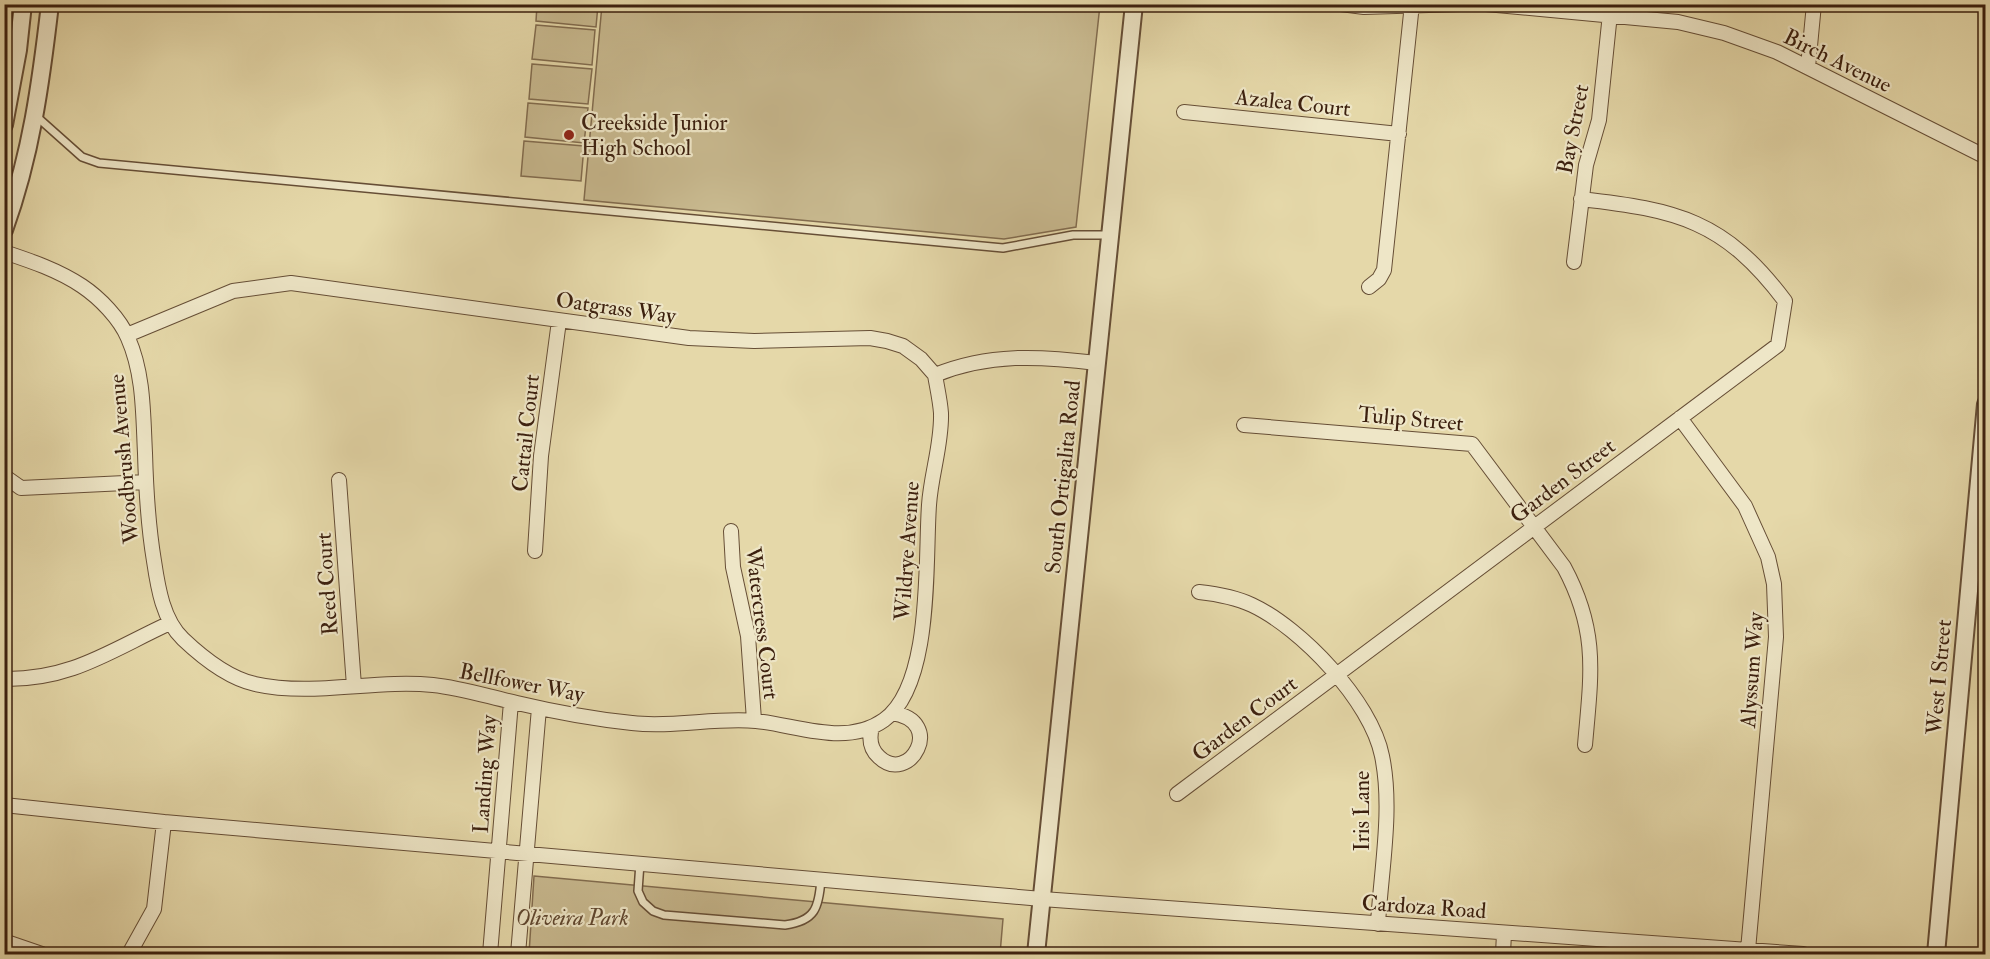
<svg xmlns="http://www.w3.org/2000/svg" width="1990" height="959" viewBox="0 0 1990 959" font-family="'IM FELL Double Pica',serif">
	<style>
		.green { fill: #c8b98f; stroke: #826c4f; stroke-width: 1.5 }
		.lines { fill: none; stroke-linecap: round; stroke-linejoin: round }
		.service-casing { stroke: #664e36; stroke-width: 10 }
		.minor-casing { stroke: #664e36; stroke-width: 16 }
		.tertiary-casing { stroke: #664e36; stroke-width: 20 }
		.service { stroke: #eee6c7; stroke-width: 7 }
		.minor { stroke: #eee6c7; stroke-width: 14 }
		.tertiary { stroke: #eee6c7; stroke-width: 16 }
		.poi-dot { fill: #8f2418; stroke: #eee6c7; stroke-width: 2 }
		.labels { text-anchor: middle; stroke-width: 4.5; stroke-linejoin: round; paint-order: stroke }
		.street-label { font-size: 22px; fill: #3c200f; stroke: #eee6c7 }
		.poi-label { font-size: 22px; fill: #3c200f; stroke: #eee6c7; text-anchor: start }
		.park-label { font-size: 22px; font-style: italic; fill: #5f462f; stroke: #eee6c7 }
	</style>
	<rect width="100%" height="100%" fill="#e5d8a9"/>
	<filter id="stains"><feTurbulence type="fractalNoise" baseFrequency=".00333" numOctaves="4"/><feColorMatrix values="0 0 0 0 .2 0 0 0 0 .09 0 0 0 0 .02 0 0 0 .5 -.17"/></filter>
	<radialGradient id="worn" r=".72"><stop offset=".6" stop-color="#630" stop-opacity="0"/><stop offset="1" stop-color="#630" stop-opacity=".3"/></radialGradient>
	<path class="green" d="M537,5h61l-2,22 -60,-6z
		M602,5h498l-24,222 -72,12 -420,-39z
		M536,25l59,5 -3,35 -60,-6z
		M532,64l60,5 -4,35 -59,-5z
		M528,103l60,5 -4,35 -59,-6z
		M524,141l60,5 -3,35 -60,-5z
		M534,876l469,43 -3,35h-471z"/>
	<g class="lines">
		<defs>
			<path id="service" d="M36,116l46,41 17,6 904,85 70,-13h37
				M640,863l-2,28 5,11 10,9 11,4 121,10c30,-4 34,-17 36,-46"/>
			<path id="minor" d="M1341,4l23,3 97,-3
				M1486,4l192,18 46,11 53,19 209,105
				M1808,67l6,-63
				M1184,112l215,22
				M4,252c27,9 54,18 78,34 18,12 38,33 46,52 16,36 15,77 17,115 1,36 3,72 9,108 4,27 9,59 29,78 20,19 45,39 72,45 58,13 120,-5 178,1 29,3 56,12 84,18 38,9 76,16 115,20 40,5 85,-6 124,-2 41,4 90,26 128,-1 49,-35 41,-160 45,-215 2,-31 13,-61 12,-92 -1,-13 -4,-26 -6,-38
				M1574,262l12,-97 13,-45 12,-116
				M1369,287l10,-8 5,-9 28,-266
				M127,335l106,-44 58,-8 398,55 65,3 116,-3 17,3 16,5 18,13 14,16
				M935,375c54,-22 105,-19 162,-12
				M1680,418l65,88 23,51 6,27 2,53 -28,313
				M1244,425l228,19 92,123c35,65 27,108 21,178
				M4,476l17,12 125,-6
				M339,480l15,206
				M731,531l2,36 15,69 6,84
				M535,551l6,-95 18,-135
				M1199,592c18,2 36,5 53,13 49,23 119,96 130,151 11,53 -1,114 -4,168
				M4,679c68,1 107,-29 166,-56
				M872,727c-3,11 -2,22 7,30 30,29 68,-36 13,-44
				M1177,794l601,-449 7,-44c-61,-81 -108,-91 -204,-102
				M4,805l160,17 878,77 761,55
				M4,941l38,13
				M129,954l25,-45 10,-87
				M490,954l21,-252
				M518,954l21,-246
				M1503,954l1,-21"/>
			<path id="tertiary" d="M4,125l14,-75 5,-46
				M4,230c27,-74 37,-148 46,-226
				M1036,954l98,-950
				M1936,954l50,-550"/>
		</defs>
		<use href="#service" class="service-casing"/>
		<use href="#minor" class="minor-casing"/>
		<use href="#tertiary" class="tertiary-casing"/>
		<use href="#service" class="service"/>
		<use href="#minor" class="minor"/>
		<use href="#tertiary" class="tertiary"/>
	</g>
	<circle class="poi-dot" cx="569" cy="135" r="6"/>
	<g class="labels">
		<g class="street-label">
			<text transform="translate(1838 60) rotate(26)" y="8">Birch Avenue</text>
			<text transform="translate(1293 102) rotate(6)" y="8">Azalea Court</text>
			<text transform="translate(1572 129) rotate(-79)" y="8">Bay Street</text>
			<text transform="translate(616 307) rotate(8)" y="8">Oatgrass Way</text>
			<text transform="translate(1411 418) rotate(5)" y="8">Tulip Street</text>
			<text transform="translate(525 433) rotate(-84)" y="8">Cattail Court</text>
			<text transform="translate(123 459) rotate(-95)" y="8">Woodbrush Avenue</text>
			<text transform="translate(1062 477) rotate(-84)" y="8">South Ortigalita Road</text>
			<text transform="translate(1562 480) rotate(-37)" y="8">Garden Street</text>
			<text transform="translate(906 551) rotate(-86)" y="8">Wildrye Avenue</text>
			<text transform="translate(326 584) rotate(-94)" y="8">Reed Court</text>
			<text transform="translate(763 623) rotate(83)" y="8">Watercress Court</text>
			<text transform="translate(1751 670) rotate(-86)" y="8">Alyssum Way</text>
			<text transform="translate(1938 677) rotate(-85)" y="8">West I Street</text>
			<text transform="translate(522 682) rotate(11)" y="8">Bellfower Way</text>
			<text transform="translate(1244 718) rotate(-37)" y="8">Garden Court</text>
			<text transform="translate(484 774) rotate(-86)" y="8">Landing Way</text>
			<text transform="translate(1361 811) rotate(-90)" y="8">Iris Lane</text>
			<text transform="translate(1424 906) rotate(4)" y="8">Cardoza Road</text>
		</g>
		<g class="poi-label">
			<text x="581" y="130">Creekside Junior<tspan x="581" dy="25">High School</tspan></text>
		</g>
		<g class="park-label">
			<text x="572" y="925">Oliveira Park</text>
		</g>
	</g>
	<rect width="1990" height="959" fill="none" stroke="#e5d8a9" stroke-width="24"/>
	<rect x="6" y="6" width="1978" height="947" fill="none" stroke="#3c200f" stroke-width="3"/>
	<rect x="12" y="12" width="1966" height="935" fill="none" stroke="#3c200f" stroke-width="1.5"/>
	<rect width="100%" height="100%" filter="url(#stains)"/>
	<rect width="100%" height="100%" fill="url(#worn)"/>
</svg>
